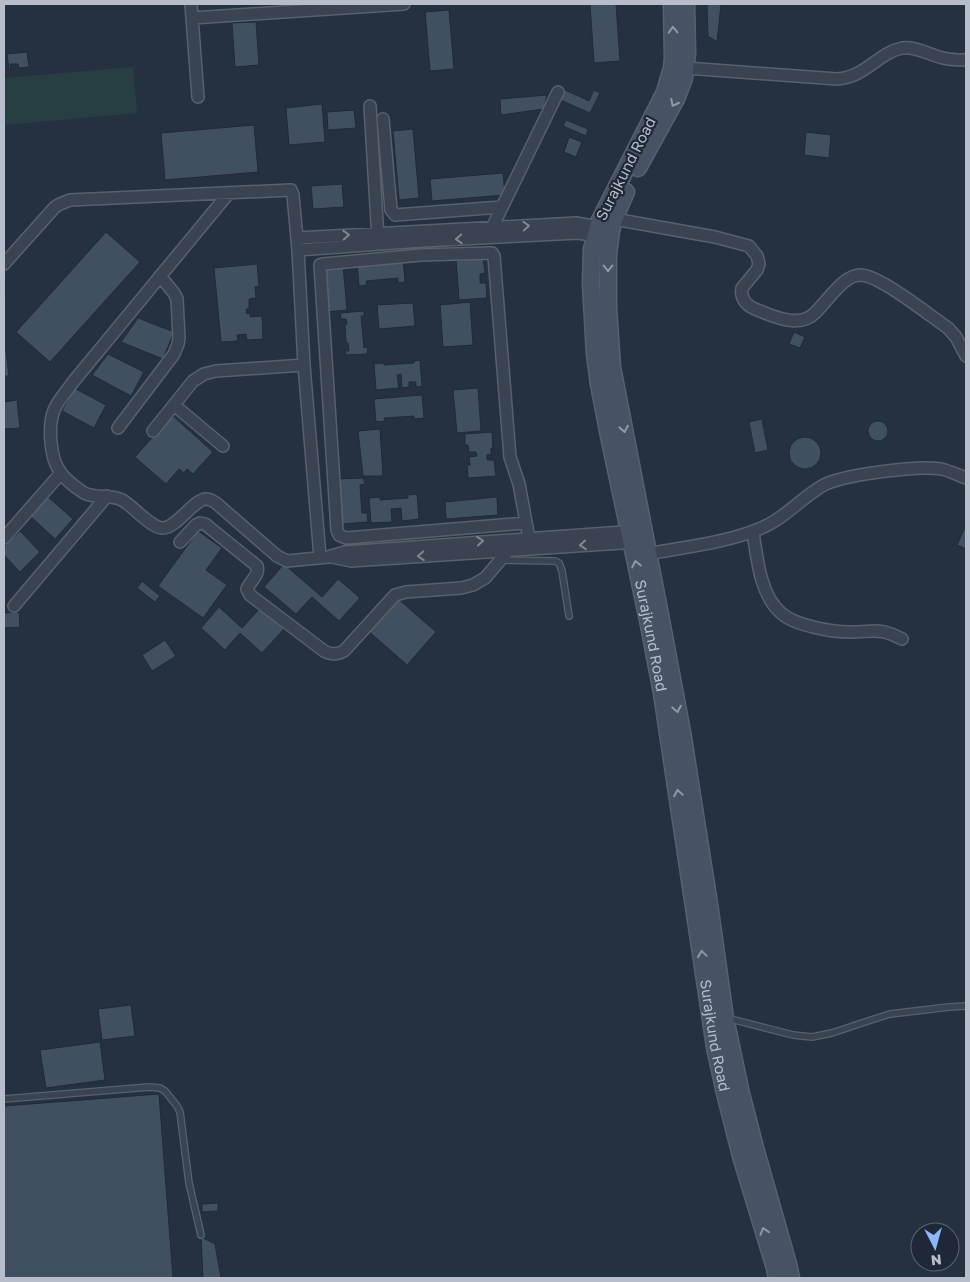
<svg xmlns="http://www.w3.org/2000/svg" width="970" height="1282" viewBox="0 0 970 1282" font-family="'Golos Text',sans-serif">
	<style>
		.green { fill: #273f42 }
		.building { fill: #415060; stroke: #202a38 }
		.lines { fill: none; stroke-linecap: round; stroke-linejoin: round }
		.service-casing { stroke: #57616e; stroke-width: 8 }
		.minor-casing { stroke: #57616e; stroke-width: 14 }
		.secondary-casing { stroke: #57616e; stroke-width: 19 }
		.service { stroke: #394351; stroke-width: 5.5 }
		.minor { stroke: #394351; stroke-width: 11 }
		.secondary { stroke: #475264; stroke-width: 16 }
		.oneway { stroke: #8f98a7 }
		.oneway2 { stroke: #7e8794 }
		.labels { text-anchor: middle; stroke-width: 4.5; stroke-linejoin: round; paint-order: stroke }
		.street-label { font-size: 15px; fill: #b6becb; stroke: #1e2836 }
	</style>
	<rect width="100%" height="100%" fill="#253141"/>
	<path class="green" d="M133,67l4,46 -133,12v-47z"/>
	<path class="building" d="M590,4h26l4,57 -26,2z
		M707,4h14l-4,38 -9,-6z
		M449,10l5,59 -24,2 -5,-59z
		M256,22l3,43 -24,2 -3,-44z
		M27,52l2,15 -10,1 -1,-4h-8l1,5h-2l-2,-15z
		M563,89l26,12 5,-11 6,3 -10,20 -32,-14z
		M547,95l-3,14 -43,6 -1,-16z
		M322,104l3,38 -36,3 -3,-37z
		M354,110l2,18 -28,2 -1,-18z
		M566,120l22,9 -2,7 -23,-10z
		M254,125l4,47 -93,8 -4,-47z
		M413,129l6,69 -20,2 -6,-69z
		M806,132l25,3 -2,23 -25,-3z
		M569,137l13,5 -6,15 -12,-5z
		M503,173l2,22 -73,6 -2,-22z
		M342,184l2,23 -31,2 -2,-23z
		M106,232l34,30 -90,100 -34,-30z
		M483,257l2,16 -5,1v9h6l1,15 -28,2 -3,-41z
		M403,259l2,23 -7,1v-5l-32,3 1,4 -8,1 -2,-23z
		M257,264l2,22 -4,1 1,11 -7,1v10h-3l1,5 3,-1v4l12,-1 1,23 -16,1 -1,-6 -9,1 1,6 -17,1 -7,-74z
		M343,265l4,45 -22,2 -4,-46z
		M4,273l2,23h-2z
		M470,302l3,43 -30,2 -3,-42z
		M413,303l2,23 -36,3 -2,-24z
		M364,311v5h-3l3,32 4,-1 -1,7 -21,1 -1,-4h4l-1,-8 -2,-1 -1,-17 2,-1 -1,-5h-5l-1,-6z
		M138,318l36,14 -11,27 -42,-17z
		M794,332l11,5 -5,11 -11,-4z
		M4,351h2l3,25h-5z
		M108,354l36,18 -13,24 -39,-21z
		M420,360l2,26 -6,1v-5h-7v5l-7,1 -1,-14 -4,1 2,13 -23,2 -2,-26 10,-1v2l30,-2v-2z
		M74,388l32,17 -12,23 -32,-17z
		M478,388l3,43 -24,2 -4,-43z
		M422,395l2,23 -10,1v-3l-30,2 1,3 -9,1 -2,-23z
		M17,400l3,28 -16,1v-27z
		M172,415l41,37 -20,22 -6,-5 -3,4 -5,-4 -13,15 -31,-27z
		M762,419l6,31 -13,3 -6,-31z
		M868 431a10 10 0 1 1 20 0a10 10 0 1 1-20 0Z
		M380,429l3,47h-20l-5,-45z
		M492,432l1,16h-2v6l-4,1v5h7l2,16 -28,2 -1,-13h3l-1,-8 8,-1 -1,-4h-7l-1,-7h-3v-11z
		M789 453a16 16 0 1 1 32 0a16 16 0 1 1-32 0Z
		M363,478l2,6 -5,1 2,28h5l1,9 -26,2 -4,-45z
		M417,494l2,25 -17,2 -1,-13 -10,1 1,13 -21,1 -2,-25 11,-1v3l28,-2v-3z
		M47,496l26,23 -18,20 -26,-24z
		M497,497l1,18 -52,4 -1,-17z
		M966,525v24l-9,-4z
		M20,531l20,21 -20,20 -16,-17v-8z
		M198,531l24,17 -16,22 21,15 -24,33 -45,-32z
		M284,564l38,33 16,-18 22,19 -21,23 -27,-24 -16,17 -32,-27z
		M142,581l18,15 -5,6 -18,-14z
		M395,596l41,36 -29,33 -41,-36z
		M219,607l23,21 19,-21 23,22 -22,24 -22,-20 -15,17 -24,-22z
		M19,612l1,15 -16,1v-15z
		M165,640l11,16 -24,15 -10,-16z
		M131,1005l4,31 -33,4 -4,-31z
		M100,1042l5,38 -59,8 -6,-38z
		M159,1094l14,184h-169v-172z
		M218,1203v8l-16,1v-8z
		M201,1237l14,7 6,34h-18z"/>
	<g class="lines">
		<defs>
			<path id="service" d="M501,560l54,1 4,2 3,8 7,45
				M727,1018l66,17 19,2 20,-4 39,-13 19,-6 59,-7 17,-1
				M4,1099l145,-12 11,1 5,3 12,15 3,6 9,71 12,52"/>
			<path id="minor" d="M191,4l7,93
				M192,18l212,-14
				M686,68l151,11c29,-2 41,-26 65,-31 13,-2 28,7 41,10 8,2 15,2 23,2
				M370,106l8,133
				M383,119l8,91 4,5 107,-8
				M228,194l-155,188c-6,9 -15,18 -19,28 -6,15 -4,47 5,60 5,9 16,17 25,23 12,6 26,1 38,7 11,6 28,27 40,28 14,1 32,-29 44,-29 4,0 7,2 10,4l61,53 10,5 41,-4 17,-5 291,-21
				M614,219l101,18 34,9 8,10 2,8 -2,6 -15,18c-2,10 4,17 13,21 17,7 44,20 60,4 10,-10 18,-22 29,-31 5,-4 10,-7 17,-7 20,1 69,41 87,53l8,9 10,19
				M489,234l69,-142
				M297,238l279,-15 29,5
				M298,250l124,-9 156,-8 25,4
				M4,264l51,-57 5,-3 10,-4 221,-10 2,5 5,55 6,115 16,192
				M174,405l49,41
				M118,428l56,-74 4,-10 1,-6 -2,-39 -3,-6 -14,-17
				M153,431l40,-50 11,-7 12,-3 88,-6
				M526,523l-180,15 -7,-3 -2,-5 -17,-265 3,-1 98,-9 68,-2h3l2,3 16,201 9,27 12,65
				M753,532c4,26 7,63 28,81 9,8 21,11 32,14 12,3 25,5 37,5 25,0 29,-5 52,7
				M4,538l57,-65
				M180,542l16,-17 4,-2 5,1 52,42c3,9 -7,15 -10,23l3,6 74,56c7,4 13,4 20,0l51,-56 11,-3 55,-4 12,-3 12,-7 24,-28
				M648,554c36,-7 77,-11 111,-25 24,-9 41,-30 63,-43 18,-11 97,-21 119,-17 9,2 17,6 25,9
				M332,557l19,4 286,-19
				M14,606l93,-110"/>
			<g id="secondary">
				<path id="s1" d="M672,4l1,54 -1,10 -7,24 -65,128 -8,29 -1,35 4,70 4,30 10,52 39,184 14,73 53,354 10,46 16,63 34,112 2,10"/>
				<path d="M638,168l38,-69 8,-21 3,-25 -1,-49"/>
				<path d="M626,192l-12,27 -3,12 -3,23v54l4,59 48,248 22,117 27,172 16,114 16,76 14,54 33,116 3,14"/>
			</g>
		</defs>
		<use href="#service" class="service-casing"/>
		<use href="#minor" class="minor-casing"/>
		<use href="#secondary" class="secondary-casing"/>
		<use href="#service" class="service"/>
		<use href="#minor" class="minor"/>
		<use href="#secondary" class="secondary"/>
	</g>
	<defs><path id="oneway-chevron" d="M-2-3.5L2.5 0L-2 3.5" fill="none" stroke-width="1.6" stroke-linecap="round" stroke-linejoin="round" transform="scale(1.25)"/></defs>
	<g class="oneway">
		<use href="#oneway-chevron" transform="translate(673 30) rotate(-91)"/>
		<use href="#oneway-chevron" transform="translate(674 103) rotate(117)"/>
		<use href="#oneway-chevron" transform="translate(608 268) rotate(90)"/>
		<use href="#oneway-chevron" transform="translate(624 429) rotate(80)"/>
		<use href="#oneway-chevron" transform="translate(636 564) rotate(-102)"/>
		<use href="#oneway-chevron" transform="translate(677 709) rotate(79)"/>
		<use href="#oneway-chevron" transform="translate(678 793) rotate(-99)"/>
		<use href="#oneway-chevron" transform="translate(702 954) rotate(-98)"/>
		<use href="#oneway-chevron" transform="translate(764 1231) rotate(-107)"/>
	</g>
	<g class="oneway2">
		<use href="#oneway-chevron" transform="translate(526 226) rotate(-3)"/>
		<use href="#oneway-chevron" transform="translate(346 235) rotate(-3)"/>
		<use href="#oneway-chevron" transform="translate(459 239) rotate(177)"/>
		<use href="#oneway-chevron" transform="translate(480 541) rotate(-5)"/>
		<use href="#oneway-chevron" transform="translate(583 545) rotate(176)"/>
		<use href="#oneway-chevron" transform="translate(421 556) rotate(176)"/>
	</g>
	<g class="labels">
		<g class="street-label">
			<text transform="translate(626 169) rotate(-63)" y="5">Surajkund Road</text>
			<text dy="5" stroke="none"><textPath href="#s1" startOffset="655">Surajkund Road</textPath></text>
			<text dy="5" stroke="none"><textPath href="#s1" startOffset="1060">Surajkund Road</textPath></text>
		</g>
	</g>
	<rect width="970" height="1282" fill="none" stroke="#b6becb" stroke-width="10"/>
	<g transform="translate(935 1247) rotate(174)"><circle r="24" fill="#1e2836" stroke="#5b6472"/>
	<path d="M0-4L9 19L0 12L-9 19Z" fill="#8bb8fb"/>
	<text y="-8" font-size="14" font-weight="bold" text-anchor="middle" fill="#b6becb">N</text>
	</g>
</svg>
